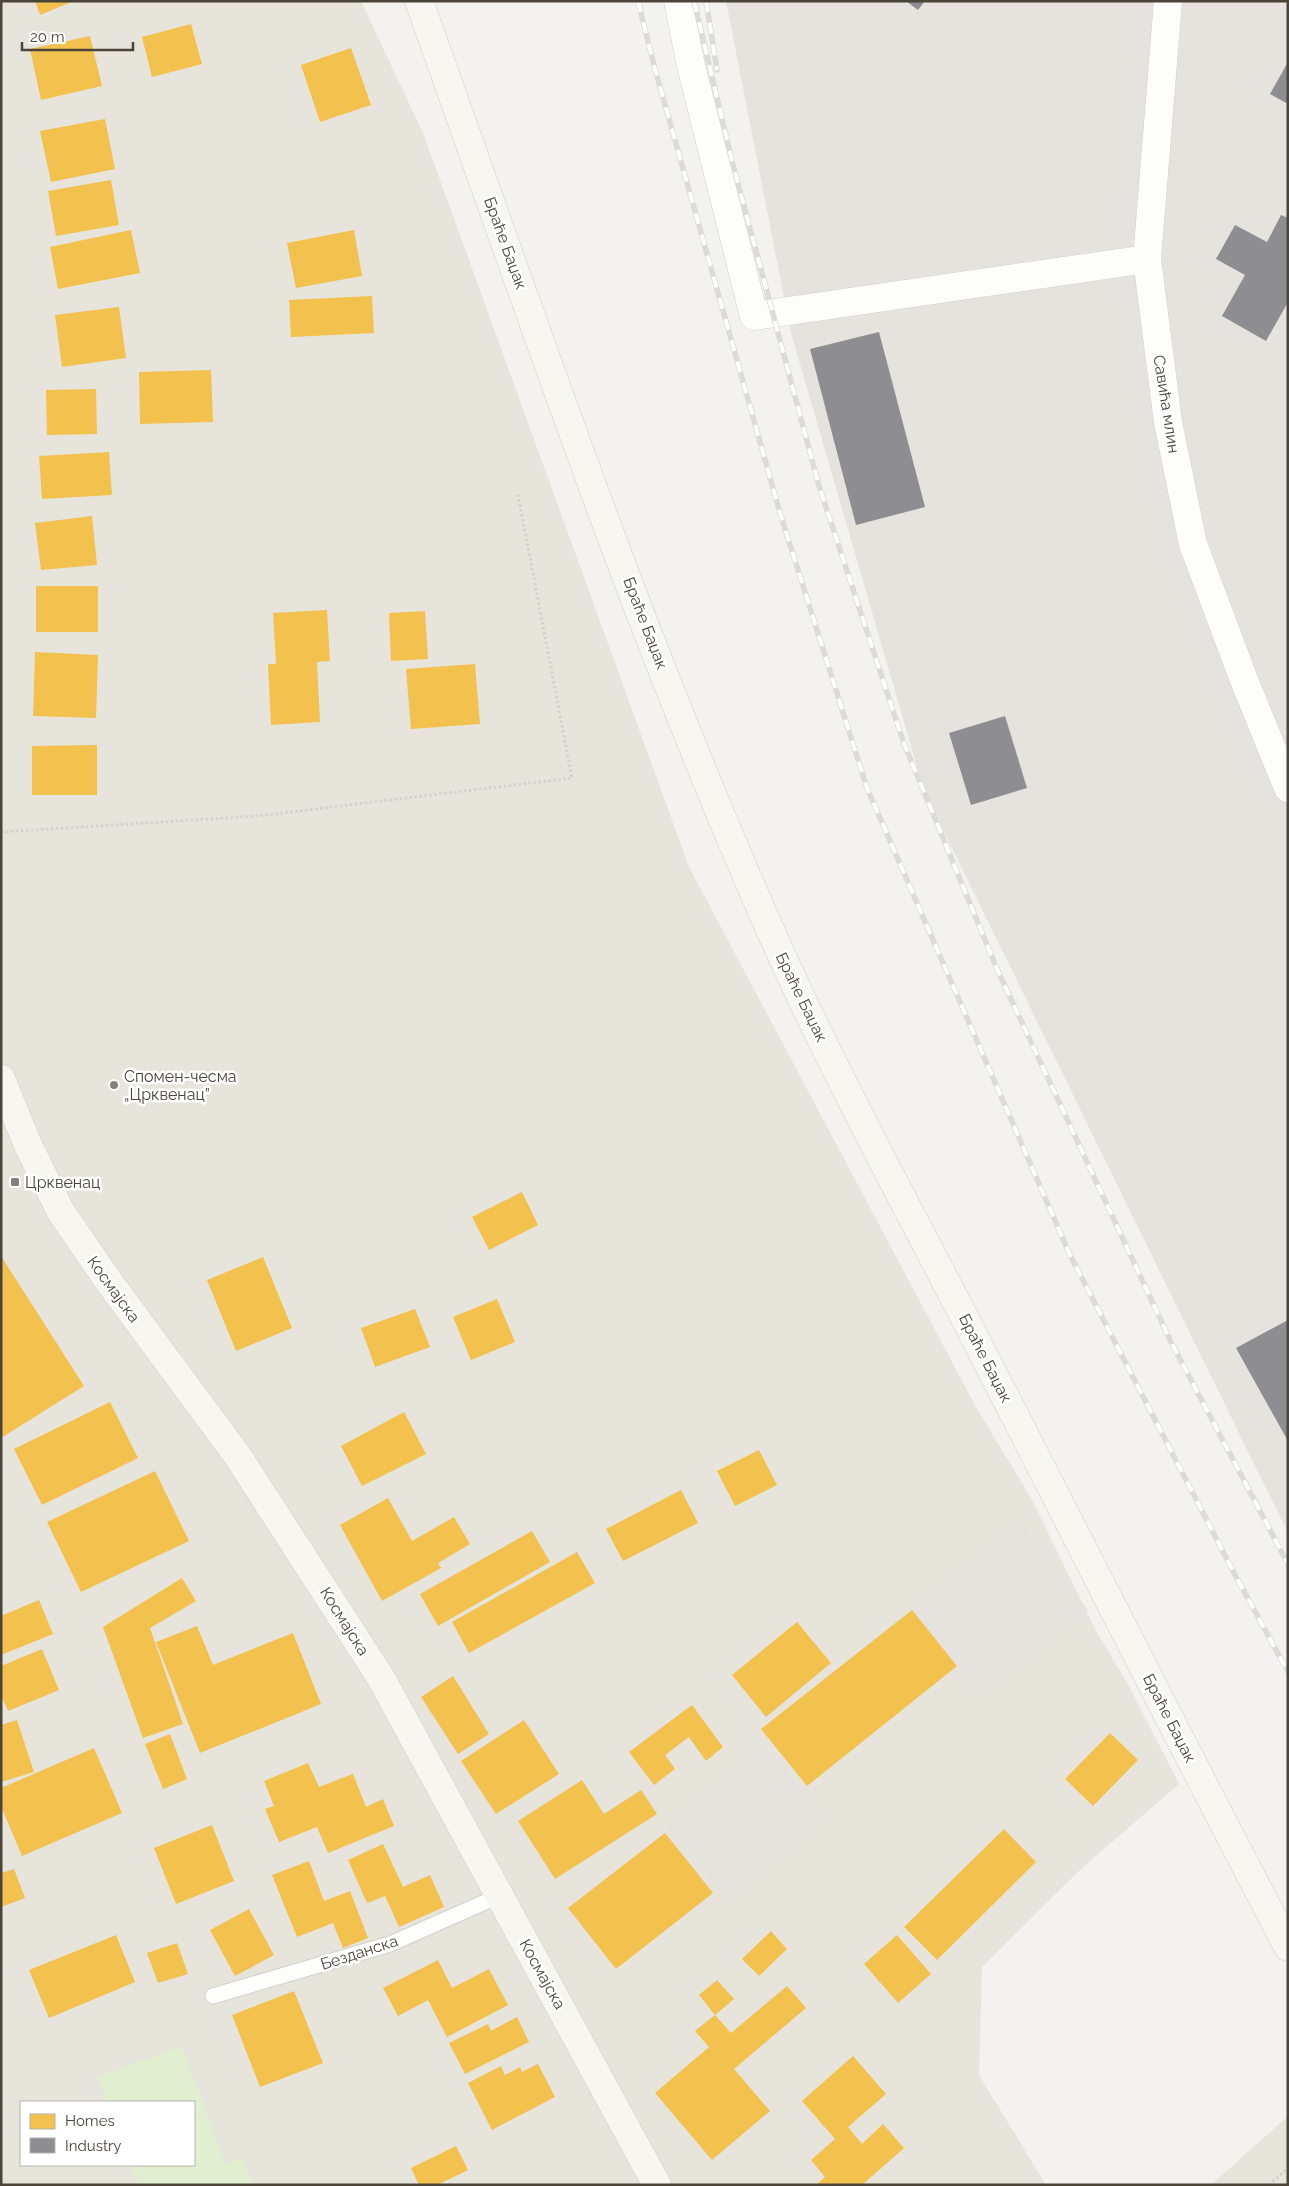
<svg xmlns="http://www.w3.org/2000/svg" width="1289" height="2186" viewBox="0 0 1289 2186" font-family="Raleway,sans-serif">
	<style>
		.residential { fill: #e7e4dc; fill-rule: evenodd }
		.industrial { fill: #e6e2de }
		.green { fill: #e1eecf }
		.parking { fill: #e6e3df }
		.homes { fill: #f2c14e }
		.industry { fill: #8d8d92 }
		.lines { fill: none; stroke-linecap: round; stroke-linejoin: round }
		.lane-casing { stroke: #d2d0cb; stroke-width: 17 }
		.street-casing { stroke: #d2d0cb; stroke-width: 29 }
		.secondary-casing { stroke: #d3cfc5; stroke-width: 29 }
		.path { stroke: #d3d2cc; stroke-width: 3; stroke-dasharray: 2.5 2.5; stroke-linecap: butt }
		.lane { stroke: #fdfdfc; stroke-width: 15 }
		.street { stroke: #fdfdfc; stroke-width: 28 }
		.secondary { stroke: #f7f6f1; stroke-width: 28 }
		.rail-casing { stroke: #dbdbda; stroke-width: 5.5 }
		.rail { stroke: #fff; stroke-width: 4; stroke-dasharray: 11; stroke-linecap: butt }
		.poi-dot { fill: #868178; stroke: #fff; stroke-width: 2 }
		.labels { text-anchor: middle; stroke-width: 5; stroke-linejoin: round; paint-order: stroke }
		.street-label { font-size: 16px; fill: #4b4439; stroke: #fff }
		.poi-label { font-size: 16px; fill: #4b4439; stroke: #fff; text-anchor: start }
	</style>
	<rect width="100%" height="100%" fill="#f4f2ee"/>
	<path class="residential" d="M1,1h360l62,132 266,734 287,540 55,91 64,131 34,57 50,98 -98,85 -99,98 -3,108 67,110h-1045zM21,2102h173v63h-173z
		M1288,2116v69h-77z"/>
	<path class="industrial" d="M726,1h562v1532l-364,-742 -133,-458z"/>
	<path class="green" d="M182,2046l43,118 17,-7 11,28h-115l-8,-20h64v-63h-87l-9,-25z"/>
	<path class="parking" d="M1019,1524l69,86 -107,85 -69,-85z
		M763,1746l63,71 -96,82 -62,-71z"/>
	<path class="homes" d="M35,1h39l-34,14z
		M191,24l11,40 -50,13 -10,-40z
		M90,36l12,50 -61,14 -11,-51z
		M351,48l20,57 -51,17 -19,-57z
		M105,119l10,50 -64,13 -11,-51z
		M111,180l8,45 -63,11 -8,-45z
		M131,230l9,43 -82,16 -8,-42z
		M354,230l8,46 -66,12 -9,-45z
		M372,296l2,37 -83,4 -2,-37z
		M119,307l7,51 -64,9 -7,-52z
		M211,370l2,52 -73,2 -1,-52z
		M96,389l1,45 -50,1 -1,-45z
		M109,452l3,43 -70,4 -3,-43z
		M92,516l5,49 -56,5 -6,-47z
		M36,586h62v46h-62z
		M327,610l3,51 -13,1 3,60 -49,3 -3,-61h8l-3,-51z
		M425,611l3,48 -37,2 -2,-48z
		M35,652l63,3 -2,63 -63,-2z
		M475,664l5,60 -69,5 -5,-60z
		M97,745v50h-65v-49z
		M522,1192l16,33 -49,25 -17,-33z
		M1,1256l83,130 -83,52z
		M263,1257l29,71 -56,23 -29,-71z
		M497,1299l18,43 -44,18 -18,-43z
		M415,1309l15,38 -55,20 -14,-39z
		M110,1402l28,56 -96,47 -28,-56z
		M404,1412l22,42 -64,32 -21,-40z
		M759,1450l18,35 -42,21 -18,-35z
		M155,1471l34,70 -108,51 -34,-70z
		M681,1490l17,33 -75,38 -17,-32z
		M388,1498l24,43 42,-24 16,27 -32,19 3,5 -59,33 -42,-76z
		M532,1531l18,31 -112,64 -18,-32z
		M577,1552l18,31 -126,70 -17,-31z
		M182,1578l14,23 -46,27 33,96 -40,14 -40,-111z
		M39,1600l14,34 -52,21v-39z
		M912,1610l45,56 -150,120 -46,-57z
		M797,1622l34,41 -65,54 -34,-42z
		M197,1626l16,39 80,-32 28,71 -121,49 -44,-111z
		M42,1649l17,41 -51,21 -7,-16v-29z
		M453,1676l36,58 -31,20 -37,-57z
		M692,1705l31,42 -17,14 -17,-24 -24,18 10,14 -21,16 -25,-33z
		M17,1720l17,52 -33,10v-57z
		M524,1720l35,54 -63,40 -35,-53z
		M1110,1733l28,27 -45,46 -28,-27z
		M170,1734l17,45 -24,10 -18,-45z
		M94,1748l28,65 -100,43 -21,-50v-18z
		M308,1763l11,24 34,-13 13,33 17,-8 11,27 -66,27 -11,-26 -38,15 -14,-33 9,-3 -10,-25z
		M582,1780l22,34 37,-24 16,24 -102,65 -37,-58z
		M212,1825l22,56 -58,23 -22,-56z
		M1004,1829l32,33 -99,98 -33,-33z
		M665,1833l48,60 -97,76 -48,-61z
		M383,1844l20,43 27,-12 14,32 -45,20 -14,-31 -18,7 -19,-43z
		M309,1861l15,40 26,-10 18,47 -25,10 -10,-25 -36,14 -25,-62z
		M14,1869l11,29 -24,9v-34z
		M249,1909l25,46 -39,21 -25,-46z
		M771,1931l16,18 -28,27 -17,-17z
		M116,1935l19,47 -86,36 -20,-48z
		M897,1935l34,39 -33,29 -34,-39z
		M177,1943l11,31 -30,9 -11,-30z
		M438,1960l14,28 37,-19 19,36 -61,32 -19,-37 -30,16 -15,-28z
		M717,1980l17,19 -19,16 -16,-20z
		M787,1986l19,22 -72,61 36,42 -58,49 -57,-67 54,-46 -14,-16 20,-16 16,18z
		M294,1991l29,72 -63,24 -28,-72z
		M517,2017l12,25 -64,32 -16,-31 39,-19 3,7z
		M853,2056l33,38 -38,33 14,17 21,-20 21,24 -42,37h-46l9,-8 -14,-17 24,-21 -33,-38z
		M538,2064l17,33 -63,33 -24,-47 33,-17 4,9 15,-8 2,5z
		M456,2146l12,24 -31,15h-18l-8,-17z"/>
	<path class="industry" d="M906,1h19l-7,9z
		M1288,62v42l-18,-10z
		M1281,215l7,3v84l-22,39 -44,-25 23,-41 -29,-16 19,-34 32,17z
		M879,332l46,175 -69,18 -46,-176z
		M1005,716l22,72 -56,17 -22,-72z
		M1288,1320v121l-52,-93z"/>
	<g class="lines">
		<defs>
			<path id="lane" d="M213,1996l177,-52 111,-49"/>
			<path id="street" d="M678,1l13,65 63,250 393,-57
				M1168,1l-21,258 21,163 25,122 51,136 44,108"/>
			<path id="secondary" d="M419,1c112,313 218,629 353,933 62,140 137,275 207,412 103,200 204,401 309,601
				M1,1079l27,66 33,67 48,70 128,173 144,223 276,507"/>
		</defs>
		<use href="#lane" class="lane-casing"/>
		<use href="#street" class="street-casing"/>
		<use href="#secondary" class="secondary-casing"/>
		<path class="path" d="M1,832l256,-16 315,-38 -54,-283
			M1269,2185l19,-17"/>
		<use href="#lane" class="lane"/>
		<use href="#street" class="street"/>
		<use href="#secondary" class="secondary"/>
		<defs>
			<path id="rail" d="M638,1l17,68 125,444 87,275 203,467 163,316 55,101
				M694,1l38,160 87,325 84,255 94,228 174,373 117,222
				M706,1l11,69"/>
		</defs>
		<use href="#rail" class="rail-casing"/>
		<use href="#rail" class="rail"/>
	</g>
	<g class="poi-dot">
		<circle cx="114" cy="1085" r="5"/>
		<rect x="10" y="1177" width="10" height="10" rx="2.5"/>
	</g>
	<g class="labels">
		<g class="street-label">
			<text transform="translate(506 243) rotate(70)" y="6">Браће Баџак</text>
			<text transform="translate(1167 404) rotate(81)" y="6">Савића млин</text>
			<text transform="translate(646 623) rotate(69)" y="6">Браће Баџак</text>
			<text transform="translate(802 997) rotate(64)" y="6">Браће Баџак</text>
			<text transform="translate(114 1289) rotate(54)" y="6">Космајска</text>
			<text transform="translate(986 1358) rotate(63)" y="6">Браће Баџак</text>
			<text transform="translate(345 1621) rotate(58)" y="6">Космајска</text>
			<text transform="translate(1170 1718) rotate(63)" y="6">Браће Баџак</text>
			<text transform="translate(359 1952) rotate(-18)" y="6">Безданска</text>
			<text transform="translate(543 1974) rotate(61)" y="6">Космајска</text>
		</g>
		<g class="poi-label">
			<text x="124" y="1082">Спомен-чесма<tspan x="124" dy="18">„Црквенац”</tspan></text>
			<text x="25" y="1188">Црквенац</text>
		</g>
	</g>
	<rect width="1289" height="2186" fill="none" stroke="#4b4439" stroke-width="5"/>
	<rect x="20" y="2101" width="175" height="65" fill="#ffffff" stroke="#b7b4b0"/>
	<rect x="30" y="2114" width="25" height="15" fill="#f2c14e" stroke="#b7b4b0"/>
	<text x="65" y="2126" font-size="15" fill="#4b4439">Homes</text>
	<rect x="30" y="2138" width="25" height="15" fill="#8d8d92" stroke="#b7b4b0"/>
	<text x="65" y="2151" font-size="15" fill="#4b4439">Industry</text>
	<path d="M22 42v8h111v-8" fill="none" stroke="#4b4439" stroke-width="2.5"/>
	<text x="30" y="42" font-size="15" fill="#4b4439" stroke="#ffffff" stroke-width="4" paint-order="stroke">20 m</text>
</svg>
